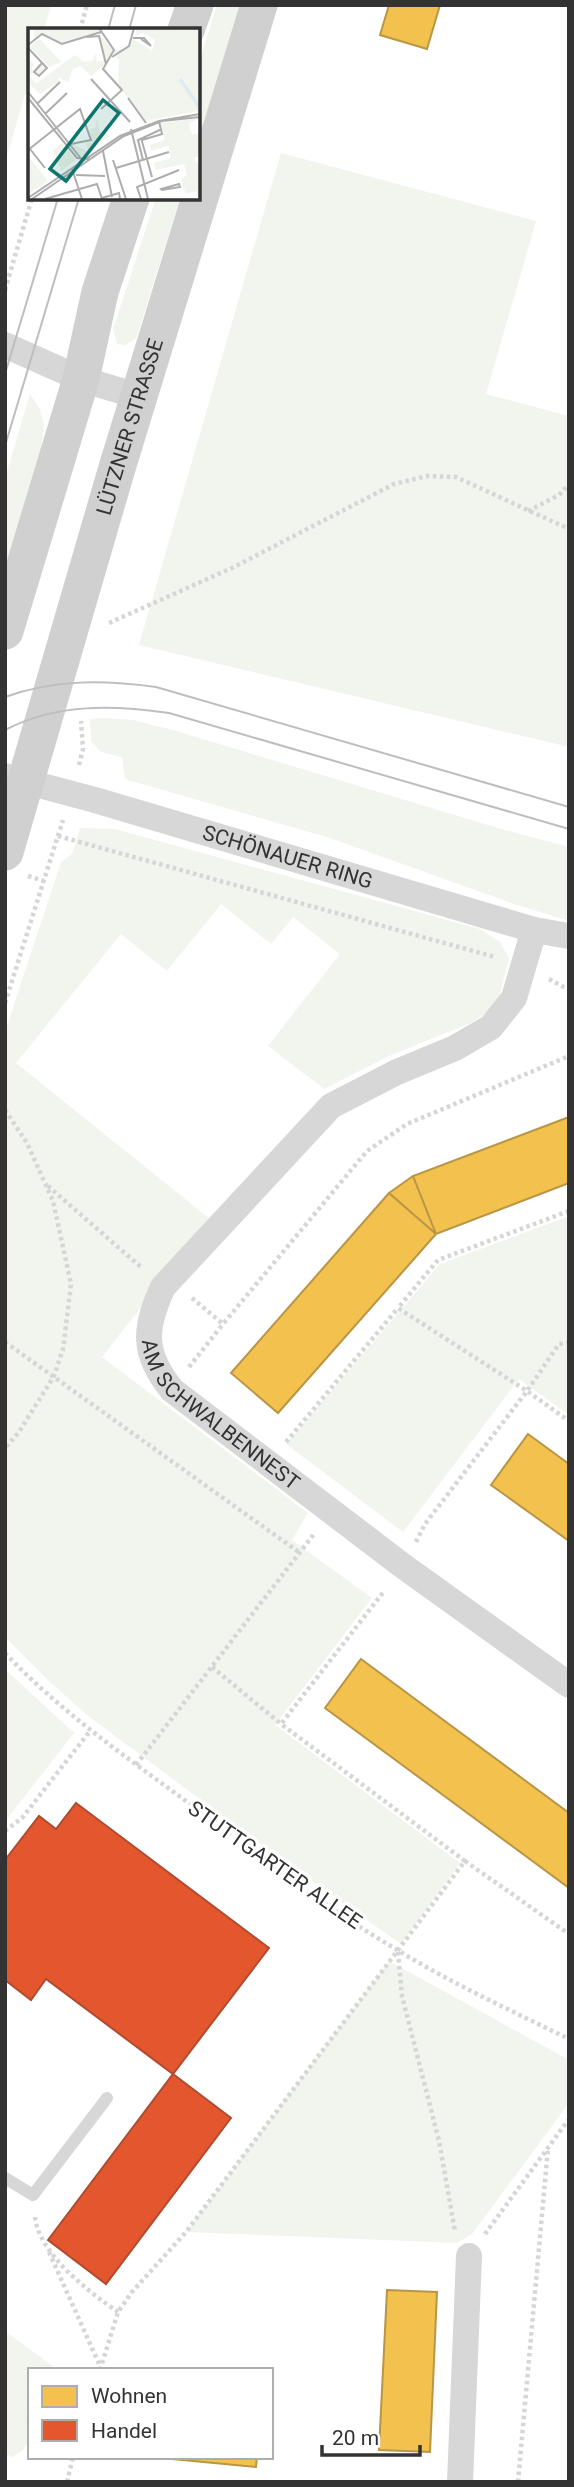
<svg xmlns="http://www.w3.org/2000/svg" width="574" height="2487" viewBox="0 0 574 2487" font-family="Roboto,sans-serif">
	<style>
		.green { fill: #f1f5ed }
		.homes { fill: #f2c14e; stroke: #b99646; stroke-width: 2 }
		.shops { fill: #e4572e; stroke: #af4c30; stroke-width: 2 }
		.lines { fill: none; stroke-linecap: round; stroke-linejoin: round }
		.path { stroke: #d6d6d6; stroke-width: 4.5; stroke-dasharray: 3.5 3.5; stroke-linecap: butt }
		.service { stroke: #d7d7d7; stroke-width: 12 }
		.minor { stroke: #d7d7d7; stroke-width: 26 }
		.secondary { stroke: #d0d0d0; stroke-width: 37 }
		.tram { stroke: #bebebe; stroke-width: 2 }
		.labels { text-anchor: middle; stroke-width: 7; stroke-linejoin: round; paint-order: stroke }
		.street-label { font-size: 21px; fill: #333; stroke: #fff }
		.inset-river { fill: none; stroke: #ddebf3; stroke-width: 3.5 }
		.inset-road { fill: none; stroke: #adadad; stroke-width: 2 }
		.view { fill: #0f766e; fill-opacity: 0.15; stroke: #0f766e; stroke-width: 3.5 }
		.inset-edge { fill: none; stroke: #333; stroke-width: 3.5 }
	</style>
	<rect width="100%" height="100%" fill="#fff"/>
	<path class="green" d="M5,5h46l-7,25h-14v48l-25,84z
		M217,5h23l-42,137v-76z
		M281,153l255,68 -50,173 83,22v331l-430,-102z
		M156,198h24l-44,141 -11,6 -8,-1 -4,-15z
		M30,394l10,15 4,16 -3,24 -36,120v-91z
		M104,718l29,2 40,10 328,99 68,18v74l-52,-16 -187,-67 -205,-59 -3,-22 -21,-5 -10,-11 -1,-22z
		M80,828l35,1 365,100 20,13 9,16 -9,36 -11,17 -16,11 -84,34 -65,33 -56,-43 72,-92 -47,-37 -22,27 -50,-40 -54,67 -46,-37 -105,129 194,156 -108,138 206,156 -16,27 80,58 -97,127 185,138 -59,81 -121,-85 -193,-144 -38,-34 -44,-44v-605l56,-170 11,-8z
		M569,1216v199l-50,-36 -116,153 -117,-88 154,-180z
		M5,1669l69,64 -67,86 -2,-1z
		M389,1961l180,99v43l-97,131 -15,9 -271,-11z
		M5,2331l53,39h-28v70l-8,11 -10,6 -7,-3z"/>
	<path class="homes" d="M389,5h51l-13,44 -47,-14z
		M569,1117v66l-133,51 -23,-58z
		M413,1176l23,58 -47,-41z
		M389,1193l47,41 -158,179 -47,-40z
		M528,1434l41,30v77l-78,-56z
		M361,1659l208,154v75l-244,-180z
		M387,2290l50,2 -7,160 -51,-2z
		M151,2457h106l-1,10z"/>
	<path class="shops" d="M76,1803l193,145 -96,126 -127,-95 -15,21 -26,-20v-120l34,-44 17,13z
		M173,2074l58,44 -125,166 -58,-44z"/>
	<g class="lines">
		<path class="path" d="M80,30l7,-25
			M5,290l27,-92
			M528,511l31,-16 10,-11
			M109,623l123,-55 162,-84 33,-8 29,1 113,52
			M79,765l4,-16 -2,-28
			M58,836l437,121
			M28,876l16,5
			M549,979l20,11
			M5,1003l58,-183
			M5,1110l22,33 26,58 18,83 -8,65 -9,27 -35,56 -14,16
			M48,1186l94,82
			M569,1211l-131,49 -40,48 129,83 42,30
			M192,1298l31,26 144,-173 40,-27 162,-68
			M5,1342l295,211
			M189,1367l34,-43
			M286,1442l112,-134
			M416,1542l9,-18 102,-133 32,-47 10,-1
			M5,1653c54,57 118,102 181,148 69,52 138,106 213,150 54,33 113,60 170,88
			M212,1667l69,57
			M136,1765l178,-231
			M5,1831l17,-13 68,-87
			M465,1861l104,73
			M398,1952l4,44 37,145 16,90
			M35,2217c4,37 54,75 83,95
			M485,2234l84,-115
			M49,2252l51,114
			M100,2370l18,-58 14,-20 54,-60 279,-371 -184,-137 104,-134
			M67,2482l6,-25
			M518,2482l30,-334"/>
		<path class="service" d="M5,2178l28,17 74,-97"/>
		<g class="minor">
			<path d="M5,345l76,34 60,18"/>
			<path id="s1" d="M5,776l90,24 439,130 35,6"/>
			<path id="s2" d="M534,930l-20,68 -23,29 -36,21 -58,24 -66,34 -168,181c-19,41 -21,66 9,103l231,176 166,119"/>
			<path d="M460,2482l9,-226"/>
		</g>
		<g class="secondary">
			<path d="M186,30l9,-25"/>
			<path d="M5,631l76,-252 19,-87 31,-94"/>
			<path id="s3" d="M5,852l112,-384 142,-463"/>
		</g>
		<path class="tram" d="M108,30l7,-25
			M129,30l7,-25
			M5,374l53,-176
			M5,446l74,-248
			M5,697c50,-18 99,-17 151,-10l413,120
			M5,730c52,-27 108,-25 164,-17l400,116"/>
	</g>
	<g class="labels">
		<g class="street-label">
			<text dy="7" stroke="none"><textPath href="#s3" startOffset="443">LÜTZNER STRASSE</textPath></text>
			<text dy="7" stroke="none"><textPath href="#s1" startOffset="294">SCHÖNAUER RING</textPath></text>
			<text dy="7" stroke="none"><textPath href="#s2" startOffset="695">AM SCHWALBENNEST</textPath></text>
			<text transform="translate(275 1865) rotate(35)" y="7">STUTTGARTER ALLEE</text>
		</g>
	</g>
	<g transform="translate(28 28)">
		<rect width="172" height="172" fill="#fff"/>
		<path d="M6,0h64l2,3 -36,12 -19,-9 -11,4zM108,0h63v83l-54,10 -27,-37 1,-25 -5,-4v-5l15,-2 4,-9 19,12 3,-11 -12,-7 -8,3zM71,6l14,16 -8,14 -14,12 -11,-10 -7,3 -5,13 -11,-5 2,4 -19,13 -12,-12v-24l6,6 -3,5 3,3 8,-9 5,5 -8,8 -5,-4 -4,4 6,8 39,-29 9,7 9,-2 2,-8 2,10 8,-2zM9,12h4l20,22 -12,5 -19,-20zM171,90l-10,6 3,11 7,-2v23l-5,2 5,7v34l-3,-8 -10,3 -5,-14 6,-5 -3,-11 -28,6 -2,-7 17,-5 -3,-12 -17,5 -1,-6 15,-5 -4,-17zM69,91l3,13 10,4 -29,21 -9,-13 16,7 -2,-8 6,-2 -2,-12 5,-1zM34,115l14,17 -15,11 -8,-21zM0,128l20,25 -20,13z" fill="#f1f5ed"/>
		<path class="inset-river" d="M152,51l20,29"/>
		<path class="inset-road" d="M71,0l15,22 -11,19 19,21 -21,19M59,9l12,-1 7,28M105,10h11l7,8 -10,-7M0,17l14,-11 20,10 39,-12M0,20l19,20 -8,8 -5,-4 8,-9M84,29l17,-11 5,-18M63,51l39,43M0,64l55,69M0,70l49,60 12,1M100,70l18,25M10,75l22,-21M17,86l22,-21M103,101l17,70M113,110l11,39M114,112l20,-6 -3,-13M2,121l15,19M0,122l52,-41 11,31 -20,4M75,123l9,46M85,132l13,39M115,132l-5,-20 24,-11M88,140l53,-16M44,141l10,30M48,147l29,1M151,156l1,3 -18,3 -1,-1zM0,170l92,-62 39,-15 41,-7M74,170l17,-5 1,6M4,171l92,-63 38,-15 38,-4M17,171l52,-15 5,15M113,171l-4,-12 42,-17"/>
		<path class="view" d="M75,72l16,13 -53,68 -16,-12z"/>
		<rect width="172" height="172" class="inset-edge"/>
	</g>
	<rect width="574" height="2487" fill="none" stroke="#333333" stroke-width="14"/>
	<rect x="28" y="2368" width="245" height="91" fill="#ffffff" stroke="#adadad" stroke-width="2"/>
	<rect x="42" y="2386" width="35" height="21" fill="#f2c14e" stroke="#adadad" stroke-width="2"/>
	<text x="91" y="2403" font-size="21" fill="#333333">Wohnen</text>
	<rect x="42" y="2420" width="35" height="21" fill="#e4572e" stroke="#adadad" stroke-width="2"/>
	<text x="91" y="2438" font-size="21" fill="#333333">Handel</text>
	<path d="M322 2445v10h98v-10" fill="none" stroke="#333333" stroke-width="3.5"/>
	<text x="332" y="2445" font-size="21" fill="#333333" stroke="#ffffff" stroke-width="5" paint-order="stroke">20 m</text>
</svg>
